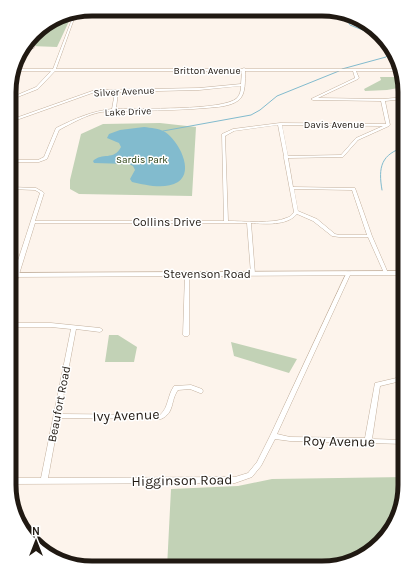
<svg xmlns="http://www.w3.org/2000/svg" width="414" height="577" viewBox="0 0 414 577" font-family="Karla,sans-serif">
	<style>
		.green { fill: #c2d2b6 }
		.water { fill: #82bbce }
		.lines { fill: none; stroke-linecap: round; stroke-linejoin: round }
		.stream { stroke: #82bbce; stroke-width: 1 }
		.street-casing { stroke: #c3b09d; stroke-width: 1 }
		.secondary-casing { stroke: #c3b09d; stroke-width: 1 }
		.street { fill: #fff; fill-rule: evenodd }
		.secondary { fill: #fff; fill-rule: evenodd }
		.labels { text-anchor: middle; stroke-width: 3; stroke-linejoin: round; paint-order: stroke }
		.far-street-label { font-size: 10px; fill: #201912; stroke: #fff }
		.far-park-label { font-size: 10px; fill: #243a0a; stroke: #fff }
		.street-label { font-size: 12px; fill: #201912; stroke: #fff }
		.near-street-label { font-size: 14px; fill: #201912; stroke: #fff }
		.rim { fill: none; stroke: #201912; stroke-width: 5 }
	</style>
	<rect width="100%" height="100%" fill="#fdf4ec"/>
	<path class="green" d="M68,16l3,1 -14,30 -26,-1 -2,-6c8,-9 27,-23 39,-24z
		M380,77h22l2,10 -17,3 -22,1 -1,-2 17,-9z
		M160,123l36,4 -4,69 -113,-2 -9,-5v-9l11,-46 22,-10z
		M109,335h9l19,12 -3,15h-29z
		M231,342l66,17 -8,14 -55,-17z
		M405,477v13l-14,41 -33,28 -36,9h-155l4,-79 67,-3 34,-7z"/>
	<path class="water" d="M144,127c7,1 15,1 21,5 13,8 30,39 13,50 -13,8 -32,3 -46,0l-2,-3 5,-9 -2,-4 -4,-2 -35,-1 -1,-2c9,-9 21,0 28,-14l-2,-4 -12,-5 2,-4 11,-4z"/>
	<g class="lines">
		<path class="stream" d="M344,14l6,11 28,11 7,6
			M342,69l44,-12 5,-5v-3
			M163,131l88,-16 9,-5 17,-14 62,-25
			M382,190c-4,-23 -1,-36 23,-43"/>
		<defs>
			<path id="street" d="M62,15h10l2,4 -18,50h186l2,-1 2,1h154v2h-44l3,7 -1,1 -40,19 65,1 22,-2v2l-20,2 5,24 -1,1 -31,14 -15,17 -55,1 5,29 62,1 17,48 16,37v1h-4v-1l-16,-36h-29l-7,-1 -19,-15 -16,-7c-10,12 -32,10 -46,9l4,51 -2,1 -2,-1 -4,-51h-212l-23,74 -3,2v-11l31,-95 -5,-3 -25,-1v-2l26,1 7,4 1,1 -9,28h189l-2,-87 11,-5 47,-6 106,1 -5,-23 -68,-1 -2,-1 44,-21 -2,-7h-108c0,9 1,23 -6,29 -9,7 -23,7 -33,8 -21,2 -43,2 -65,3 -13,0 -27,-1 -40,1 -15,3 -29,11 -42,18l-12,29 -8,3h-29v-2h28l6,-3 12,-29c18,-9 36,-17 56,-19l3,-17h-20l-84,30h-1v-2l85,-30 104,-2 42,-4 1,-13h-187l-17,18 -28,11v-2l26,-11 15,-16h-38l1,-2h39l19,-50 -2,-2h-9zM241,86c0,4 -1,9 -4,12 -13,13 -99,10 -121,11l2,-17 81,-2zM278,125l6,31 -1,1 1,1 10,54c-2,3 -4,5 -8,6 -12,6 -43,3 -58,3l-3,-85 9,-5zM282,125l101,1 -27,12 -15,17 -53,1zM294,189l58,1 15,45h-28l-4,-1 -18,-15 -19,-8z
				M33,46h1v2l-13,2 1,-2z
				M347,272h4v1l-74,161 13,3 75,1 10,-55 30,-7v4l-25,6 -8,53 33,1v4l-115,-3 -15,-2 -14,27 -9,11 -17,6 -226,1v-6h32l30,-149 -20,-2h-42v-4h42l49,5 3,2 -3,2 -24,-3 -16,85 100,1c9,-8 7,-19 14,-29l17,-1 11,4 1,2 -1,2h-2l-10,-4 -12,1c-8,11 -3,23 -17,29l-102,-1 -11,60 187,-1 13,-4 9,-11 13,-26z
				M185,273h4v62l-1,1h-4l-1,-1 2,-61z"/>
			<path id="secondary" d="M405,271v4l-396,2v-4z"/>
		</defs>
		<use href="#street" class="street-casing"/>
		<use href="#secondary" class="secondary-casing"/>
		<use href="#street" class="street"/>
		<use href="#secondary" class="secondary"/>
	</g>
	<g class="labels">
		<g class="far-street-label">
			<text x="207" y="74">Britton Avenue</text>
			<text transform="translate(124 91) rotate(-3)" y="4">Silver Avenue</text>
			<text transform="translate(128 111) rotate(-2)" y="4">Lake Drive</text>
			<text x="334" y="128">Davis Avenue</text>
		</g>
		<g class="far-park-label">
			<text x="142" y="163">Sardis Park</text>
		</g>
		<g class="street-label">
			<text x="167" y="226">Collins Drive</text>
			<text x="207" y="278">Stevenson Road</text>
			<text transform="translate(59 404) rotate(-79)" y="4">Beaufort Road</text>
		</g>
		<g class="near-street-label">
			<text transform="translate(126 415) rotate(-2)" y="5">Ivy Avenue</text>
			<text transform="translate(339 441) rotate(1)" y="5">Roy Avenue</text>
			<text transform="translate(182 480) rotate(-1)" y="5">Higginson Road</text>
		</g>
	</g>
	<path d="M0 0H414V577H0ZM92 16H322A76 76 0 0 1 398 92V485A76 76 0 0 1 322 561H92A76 76 0 0 1 16 485V92A76 76 0 0 1 92 16Z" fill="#fff" fill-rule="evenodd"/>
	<path class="rim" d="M92 16H322A76 76 0 0 1 398 92V485A76 76 0 0 1 322 561H92A76 76 0 0 1 16 485V92A76 76 0 0 1 92 16Z"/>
	<g transform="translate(36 541)" stroke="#ffffff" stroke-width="3" paint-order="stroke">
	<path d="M0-3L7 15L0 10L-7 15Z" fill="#201912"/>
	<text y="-6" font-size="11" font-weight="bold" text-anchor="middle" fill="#201912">N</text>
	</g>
</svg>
